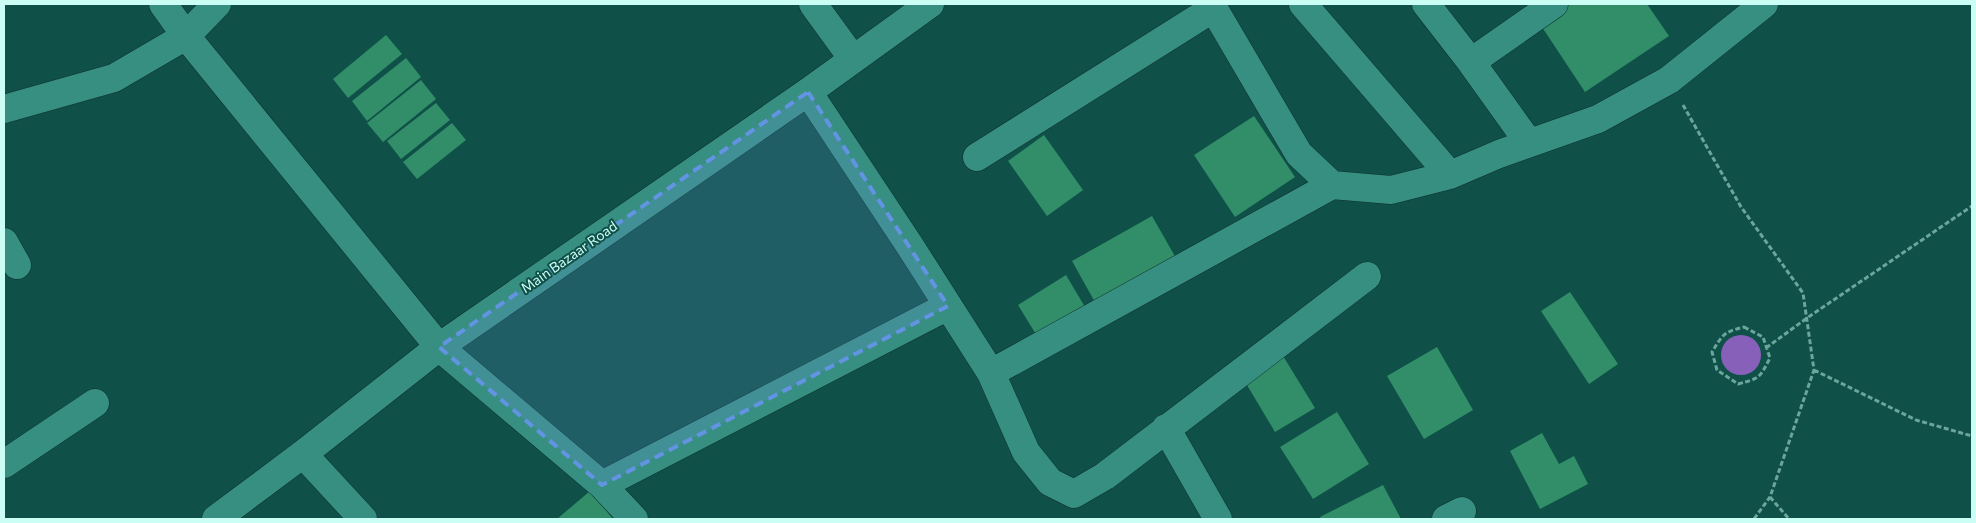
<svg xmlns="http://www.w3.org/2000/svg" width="1976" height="523" viewBox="0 0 1976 523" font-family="Commissioner,sans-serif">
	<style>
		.water { fill: #8761b9 }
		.building { fill: #318e68 }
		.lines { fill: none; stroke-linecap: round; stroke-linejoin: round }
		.minor-casing { stroke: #0e322d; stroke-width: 29 }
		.path { stroke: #6ba59c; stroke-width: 3; stroke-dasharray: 5 2.5; stroke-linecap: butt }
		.minor { stroke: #378f82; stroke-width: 28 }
		.marked { fill: #6394e3; fill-opacity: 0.2; stroke: #6394e3; stroke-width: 4; stroke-dasharray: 10 6; stroke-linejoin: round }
		.labels { text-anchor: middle; stroke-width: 4; stroke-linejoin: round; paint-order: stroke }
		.street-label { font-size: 14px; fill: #cbfef4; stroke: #0f5048 }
	</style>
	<rect width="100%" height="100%" fill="#0f5048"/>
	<path class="water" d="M1721 355a20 20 0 1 1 40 0a20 20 0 1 1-40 0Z"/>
	<path class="building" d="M1564,4h83l22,32 -84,56 -47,-71z
		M386,35l16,19 -54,44 -15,-19z
		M406,58l15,19 -54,44 -15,-20z
		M421,80l15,19 -53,43 -16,-19z
		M436,103l14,17 -49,39 -14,-18z
		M1254,116l41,61 -60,40 -41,-62z
		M452,123l14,17 -49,39 -14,-17z
		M1044,135l39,55 -36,26 -39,-55z
		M1152,216l24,42 -80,46 -24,-43z
		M1066,275l19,32 -48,29 -19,-31z
		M1570,292l48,72 -29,20 -48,-73z
		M1437,347l36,63 -49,29 -37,-63z
		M1280,351l35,57 -40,24 -34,-57z
		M1337,412l32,52 -56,35 -33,-52z
		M1542,433l17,31 15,-8 14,28 -48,25 -30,-58z
		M1383,485l18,34h-80l-1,-2z
		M590,491l23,28h-56z"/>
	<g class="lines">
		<defs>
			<path id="minor" d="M163,4l23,32 253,311 163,138 32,34
				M813,4l40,55
				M1211,4l88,150 33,31 59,5 59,-15 49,-21 99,-35 71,-39 95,-76
				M1303,4l147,171
				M1426,4l45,58 58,81
				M1471,62l83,-58
				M808,92l102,154 81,127 35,79 24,30 24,12 31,-18 262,-200
				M4,109l110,-31 72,-42 31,-32
				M977,157l237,-149
				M4,242l13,23
				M991,373l341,-188
				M1166,428l52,91
				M303,454l60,65
				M4,464l91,-61
				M602,485l346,-179
				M216,519l87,-65 136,-107 369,-255 122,-88
				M1446,519l16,-8"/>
		</defs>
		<use href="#minor" class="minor-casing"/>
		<path class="path" d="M1683,105l58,102 62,86 11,77 -44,127 -16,22
			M1744,327l19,10 7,21c-11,21 -10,20 -32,26l-21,-14 -5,-18c11,-18 12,-20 32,-25z
			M1766,348l41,-30 165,-112
			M1814,370l102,50 56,16
			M1770,497l19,22"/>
		<use href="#minor" class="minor"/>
	</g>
	<path class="marked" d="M808,92l140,214 -346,179 -163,-138z"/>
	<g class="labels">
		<g class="street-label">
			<text transform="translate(569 257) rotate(-35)" y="5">Main Bazaar Road</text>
		</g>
	</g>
	<rect width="1976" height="523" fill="none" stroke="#cbfef4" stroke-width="10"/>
</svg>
